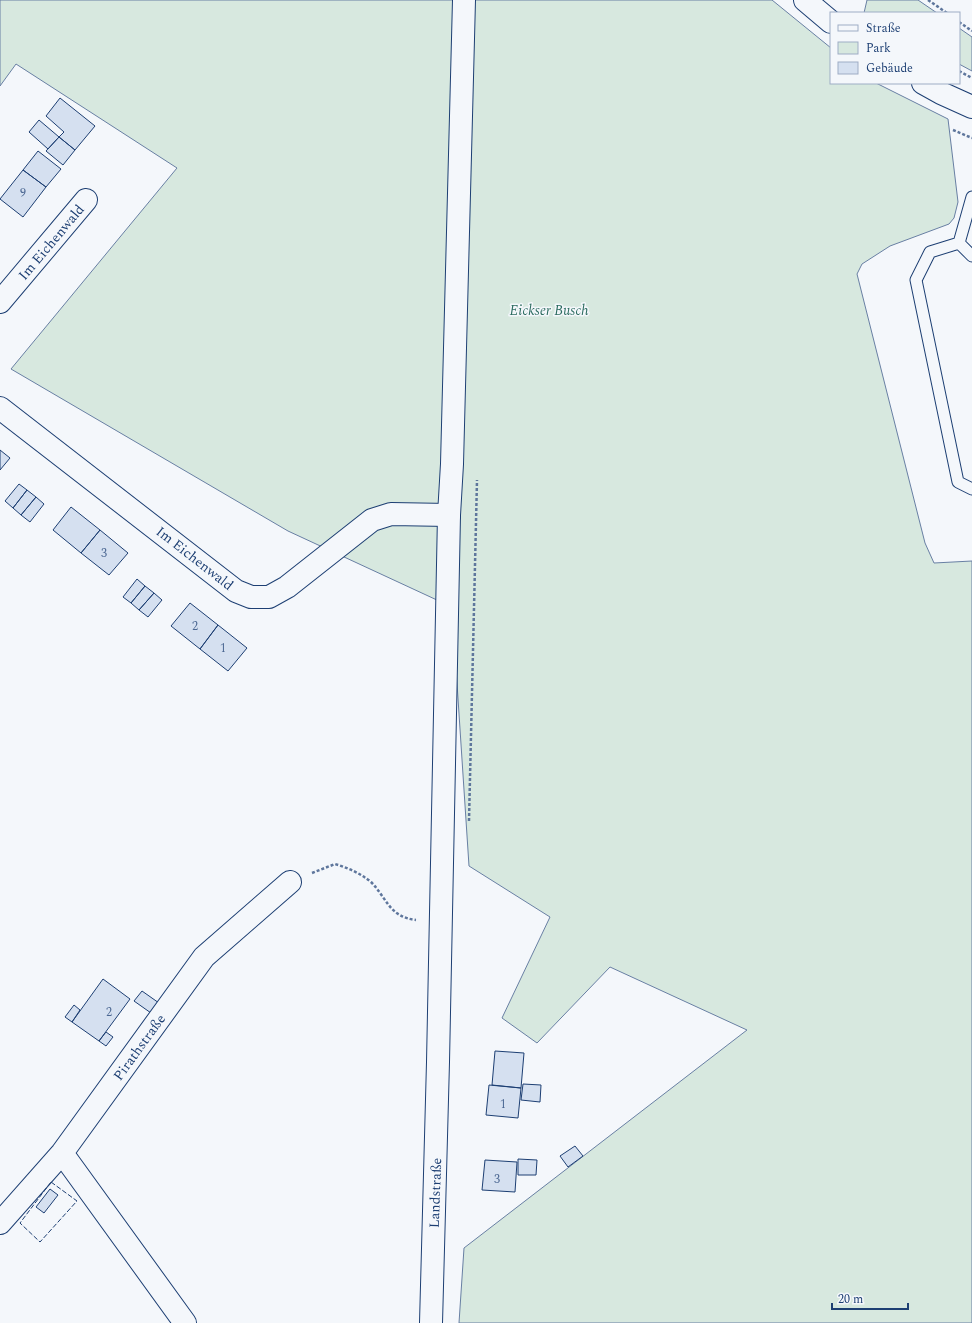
<svg xmlns="http://www.w3.org/2000/svg" width="972" height="1323" viewBox="0 0 972 1323" font-family="Spectral,serif">
	<style>
		.green { fill: #d7e8df; stroke: #687fa3 }
		.building { fill: #d5e0f0; stroke: #1d3f73 }
		.lines { fill: none; stroke-linecap: round; stroke-linejoin: round }
		.lane-casing { stroke: #1d3f73; stroke-width: 13 }
		.street-casing { stroke: #1d3f73; stroke-width: 24 }
		.primary-casing { stroke: #1d3f73; stroke-width: 24 }
		.path { stroke: #5e769c; stroke-width: 2.5; stroke-dasharray: 3 2; stroke-linecap: butt }
		.lane { stroke: #f4f7fb; stroke-width: 11 }
		.street { stroke: #f4f7fb; stroke-width: 22 }
		.primary { stroke: #f4f7fb; stroke-width: 22 }
		.fence { stroke: #1d3f73; stroke-width: 1; stroke-dasharray: 5 2; stroke-linecap: butt }
		.labels { text-anchor: middle; stroke-width: 3; stroke-linejoin: round; paint-order: stroke }
		.number-label { font-size: 12px; fill: #4b6792 }
		.street-label { font-size: 14px; fill: #1d3f73; stroke: #f4f7fb }
		.park-label { font-size: 14px; font-style: italic; fill: #2c6c60; stroke: #f4f7fb }
	</style>
	<rect width="100%" height="100%" fill="#f4f7fb"/>
	<path class="green" d="M0,0h772l59,48v35h45l72,36 10,83 -4,16 -5,6 -59,22 -28,18 -5,10 68,269 9,20 38,-2v762h-513l5,-75 283,-218 -137,-63 -73,76 -35,-25 48,-101 -81,-51 -17,-259 -164,-76 -277,-162 166,-201 -161,-104 -16,22z
		M867,0h51l19,13h-73z
		M959,28l13,9v34l-13,-7z"/>
	<path class="building" d="M60,98l35,28 -20,24 -16,-13 5,-5 -18,-16z
		M39,120l20,17 -11,12 -19,-17z
		M59,137l16,13 -12,15 -17,-14z
		M38,151l23,18 -15,18 -23,-17z
		M23,170l23,17 -23,30 -23,-18z
		M0,450l10,8 -10,12z
		M19,484l8,6 -14,18 -8,-7z
		M27,490l9,7 -15,18 -8,-7z
		M36,497l8,7 -14,18 -9,-7z
		M71,507l29,23 -19,23 -28,-23z
		M100,530l28,23 -19,22 -28,-22z
		M137,579l8,7 -14,17 -8,-6z
		M145,586l9,7 -15,17 -8,-7z
		M154,593l8,7 -14,17 -9,-7z
		M190,603l28,22 -18,24 -29,-23z
		M218,625l29,23 -19,23 -28,-22z
		M103,979l27,20 -31,42 -27,-19z
		M142,991l17,12 -8,10 -17,-12z
		M74,1005l6,5 -8,12 -7,-5z
		M106,1032l7,5 -7,9 -7,-5z
		M495,1051l29,2 -3,35 -29,-3z
		M523,1084l18,1 -1,17 -19,-2z
		M489,1085l32,3 -3,30 -32,-3z
		M575,1146l8,10 -15,11 -8,-11z
		M518,1159l19,1 -1,15h-18z
		M485,1160l32,2 -2,30 -33,-2z
		M50,1189l8,6 -14,18 -8,-6z"/>
	<g class="lines">
		<defs>
			<path id="lane" d="M959,243l-29,9 -14,28 42,202 14,7
				M959,243l13,-46
				M959,243l13,13"/>
			<path id="street" d="M0,302l86,-102
				M0,408l236,183 15,6h18l18,-10 85,-67 19,-6 58,1
				M62,1153l123,170
				M0,1223l62,-70 142,-196 86,-75"/>
			<path id="primary" d="M805,0l26,22
				M923,83l18,10 31,14
				M431,1323l7,-261 11,-547 3,-51 12,-464"/>
		</defs>
		<use href="#lane" class="lane-casing"/>
		<use href="#street" class="street-casing"/>
		<use href="#primary" class="primary-casing"/>
		<path class="path" d="M928,0l19,13
			M959,22l13,9
			M959,71l13,7
			M953,130l19,8
			M469,821l8,-341
			M312,873l23,-9c13,4 25,9 36,18 16,16 18,35 45,38"/>
		<use href="#lane" class="lane"/>
		<use href="#street" class="street"/>
		<use href="#primary" class="primary"/>
		<path class="fence" d="M51,1182l26,19 -37,41 -20,-19z"/>
	</g>
	<g class="labels">
		<g class="number-label">
			<text x="23" y="197">9</text>
			<text x="104" y="557">3</text>
			<text x="195" y="630">2</text>
			<text x="223" y="652">1</text>
			<text x="109" y="1016">2</text>
			<text x="503" y="1108">1</text>
			<text x="497" y="1183">3</text>
		</g>
		<g class="street-label">
			<text transform="translate(51 242) rotate(-50)" y="5">Im Eichenwald</text>
			<text transform="translate(195 558) rotate(38)" y="5">Im Eichenwald</text>
			<text transform="translate(139 1047) rotate(-54)" y="5">Pirathstraße</text>
			<text transform="translate(435 1193) rotate(-88)" y="5">Landstraße</text>
		</g>
		<g class="park-label">
			<text x="549" y="315">Eickser Busch</text>
		</g>
	</g>
	<rect x="830" y="12" width="130" height="72" fill="#f4f7fb" stroke="#9eadc5"/>
	<rect x="838" y="25" width="20" height="6" fill="#f4f7fb" stroke="#9eadc5"/>
	<text x="866" y="32" font-size="12" fill="#1d3f73">Straße</text>
	<rect x="838" y="42" width="20" height="12" fill="#d7e8df" stroke="#9eadc5"/>
	<text x="866" y="52" font-size="12" fill="#1d3f73">Park</text>
	<rect x="838" y="62" width="20" height="12" fill="#d5e0f0" stroke="#9eadc5"/>
	<text x="866" y="72" font-size="12" fill="#1d3f73">Gebäude</text>
	<path d="M832 1303v6h76v-6" fill="none" stroke="#1d3f73" stroke-width="2"/>
	<text x="838" y="1303" font-size="12" fill="#1d3f73" stroke="#f4f7fb" stroke-width="3" paint-order="stroke">20 m</text>
</svg>
